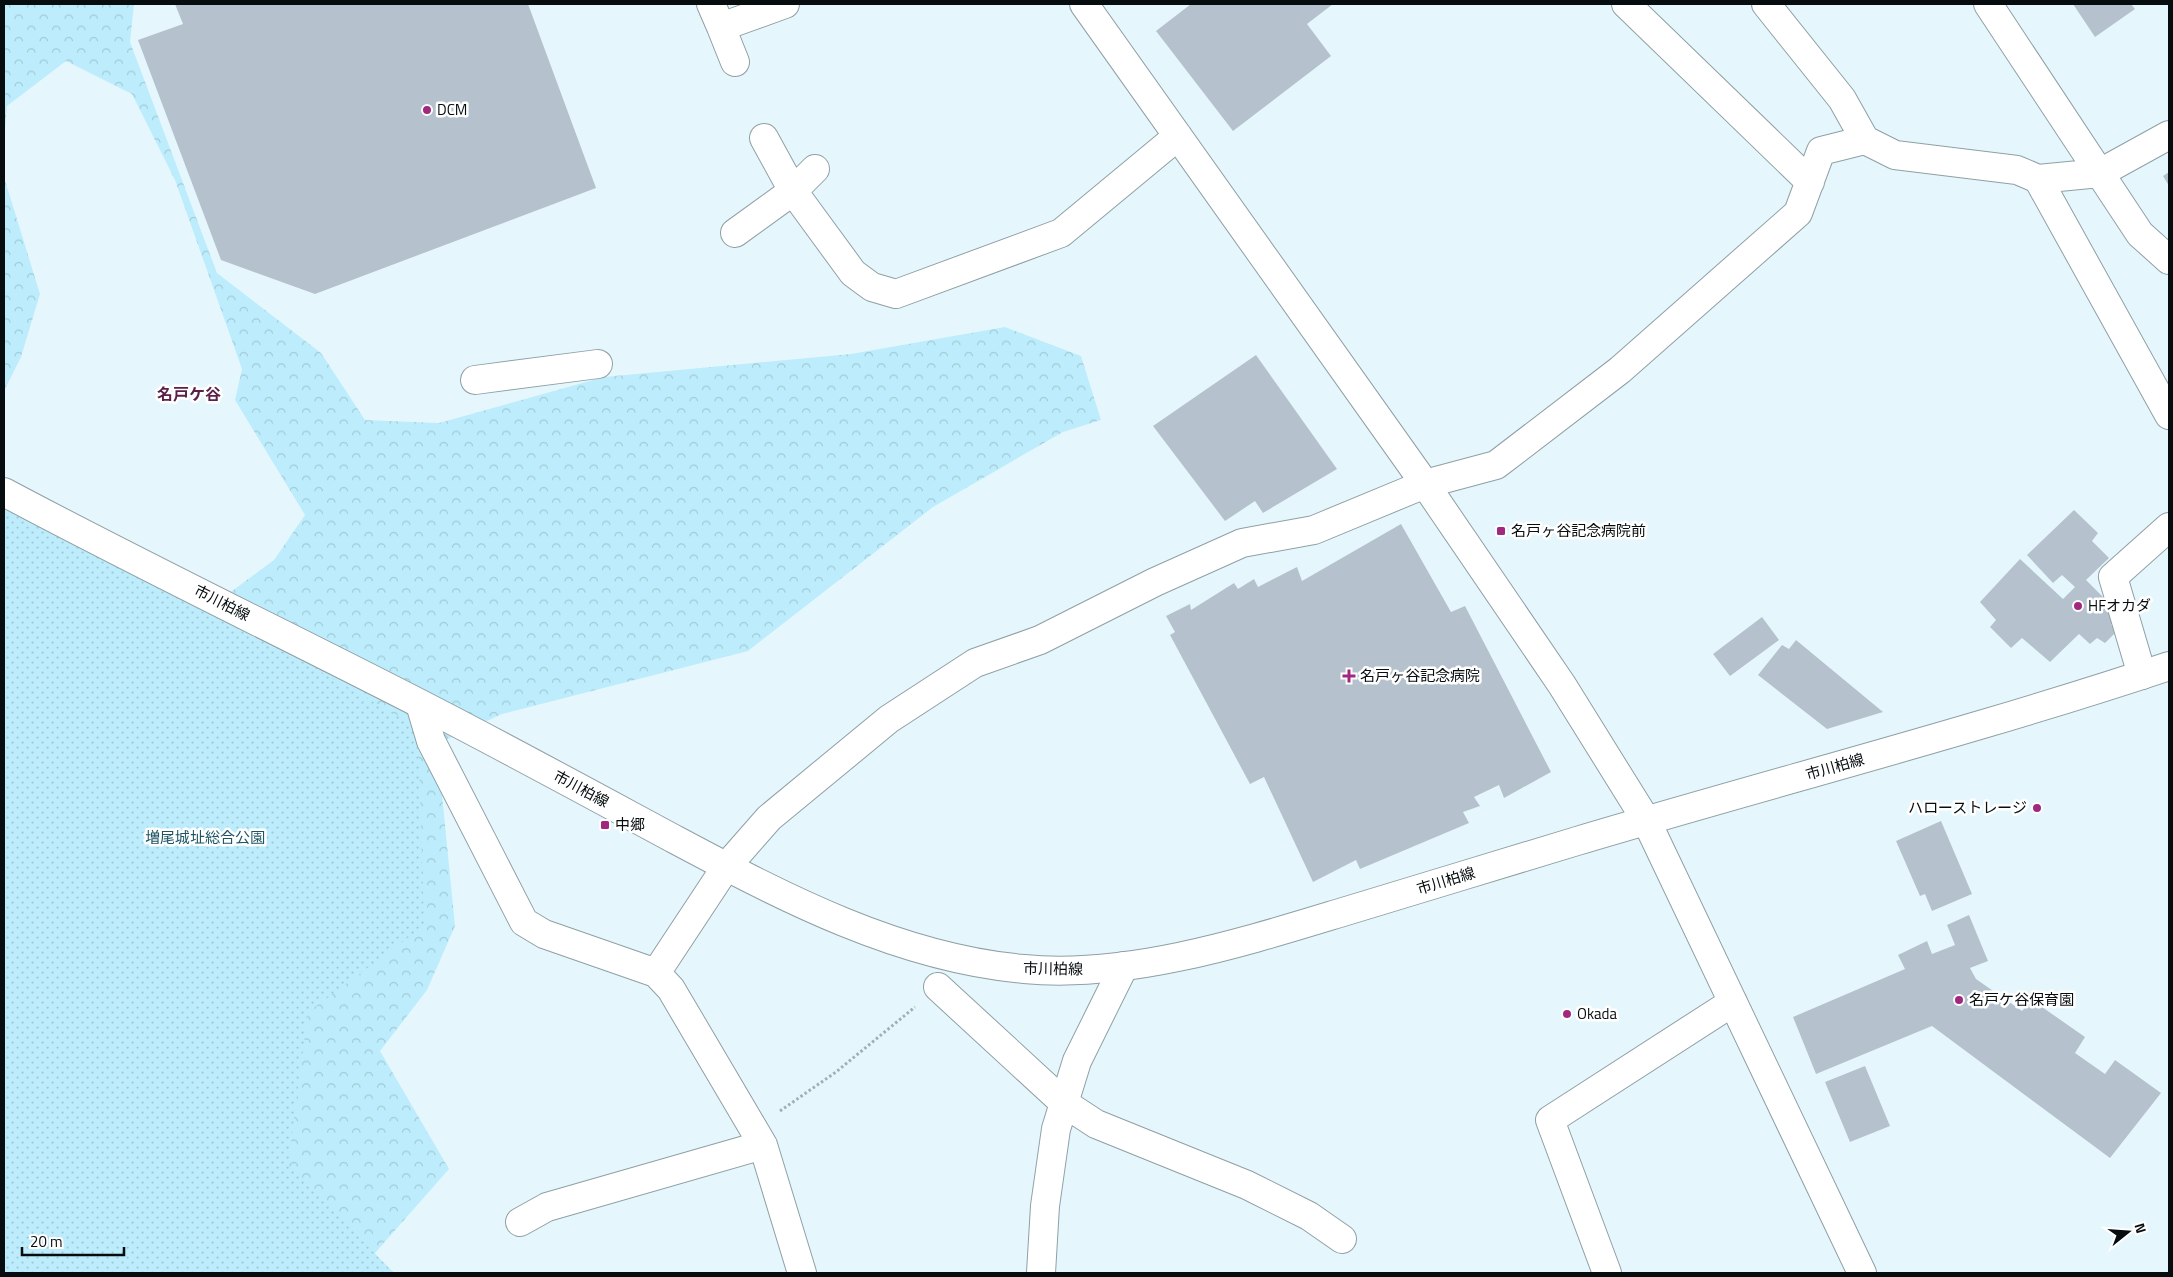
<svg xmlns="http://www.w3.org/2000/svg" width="2173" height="1277" viewBox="0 0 2173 1277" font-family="'Titillium Web','Noto Sans JP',sans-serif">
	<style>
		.forest { fill: url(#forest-crowns) }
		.park { fill: url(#park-dots) }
		.building { fill: #b5c2cd }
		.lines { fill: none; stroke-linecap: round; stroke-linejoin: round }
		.minor-casing { stroke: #8fa0a5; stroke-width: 30 }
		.major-casing { stroke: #8fa0a5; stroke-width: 30 }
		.path { stroke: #a0afb3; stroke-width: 3; stroke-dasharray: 2.5 2.5; stroke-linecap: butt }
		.minor { stroke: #fff; stroke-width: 28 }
		.major { stroke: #fff; stroke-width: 28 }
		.poi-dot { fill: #a0287f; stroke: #fff; stroke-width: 2 }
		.labels { text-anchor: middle; stroke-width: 5; stroke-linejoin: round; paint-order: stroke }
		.poi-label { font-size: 15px; fill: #070d0f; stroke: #fff; text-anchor: start }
		.street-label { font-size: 15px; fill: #070d0f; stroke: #fff }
		.park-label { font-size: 15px; fill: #1e5664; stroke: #fff }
		.neighbourhood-label { font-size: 16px; font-weight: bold; fill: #5a2048; stroke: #fff }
	</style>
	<defs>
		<pattern id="forest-crowns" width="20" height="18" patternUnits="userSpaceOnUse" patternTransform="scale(1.25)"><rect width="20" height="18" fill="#bdedfc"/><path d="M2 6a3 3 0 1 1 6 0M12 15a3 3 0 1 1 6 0" fill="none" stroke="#a1cad7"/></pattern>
		<pattern id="park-dots" width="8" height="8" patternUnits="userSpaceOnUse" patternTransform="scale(1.25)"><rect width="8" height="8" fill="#bdedfc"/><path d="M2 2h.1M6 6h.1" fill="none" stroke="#a1cad7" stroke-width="1.8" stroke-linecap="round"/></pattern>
	</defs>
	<rect width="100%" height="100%" fill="#e5f7fd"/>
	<path class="forest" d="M7,4h127l-4,38 87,231 104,80 44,67 74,3 165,-46 247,-23 154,-27 76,29 20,64 -38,12 -130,75 -185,144 -246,63 -65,30 18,182 -28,64 -47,61 69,118 -74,84 6,20h-377l132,-611 138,-102 31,-45 -70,-115 7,-31 -67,-189 -43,-86 -66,-33 -59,45 -3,35v-136z
		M4,177l36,117 -19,63 -17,34z"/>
	<path class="park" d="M14,498l404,229 6,199 -116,86 -20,153 106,108h-390v-761z"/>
	<path class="building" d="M175,4h353l68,184 -281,106 -94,-34 -83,-220 45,-16z
		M1191,4h142l-26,20 24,32 -98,75 -77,-100z
		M2073,4h58l4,5 -40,28z
		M2169,172v14l-6,-10z
		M1256,355l81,114 -74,44 -8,-12 -30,20 -72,-95z
		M2074,510l24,23 -6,8 17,17 -23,22 34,34 -9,11 6,6 -12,12 -8,-5 -7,6 -11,-10 -29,28 -28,-24 -11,10 -21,-21 6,-7 -16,-18 40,-43 43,40 12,-12 -13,-12 -9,8 -26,-28z
		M1401,524l50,88 14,-6 86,166 -47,26 -5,-13 -25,12 6,9 -17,6 6,11 -109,46 -4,-9 -43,22 -49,-105 -14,7 -80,-149 5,-3 -9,-16 24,-12 1,6 43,-27 4,6 16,-10 4,8 39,-20 5,14z
		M1762,617l17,23 -49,36 -17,-22z
		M1796,640l87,72 -56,17 -69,-54 24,-30 7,4z
		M1941,821l31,73 -40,17 -7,-17 -5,2 -24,-55z
		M1969,915l19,46 -18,7 6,11 46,32 10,-11 53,37 -10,16 30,21 10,-14 46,33 -51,65 -178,-132 -116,48 -23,-57 112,-48 -7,-14 29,-14 5,13 23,-9 -8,-20z
		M1865,1066l25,60 -40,16 -25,-60z"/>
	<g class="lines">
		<defs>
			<path id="minor" d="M711,4l10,23
				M1084,4l341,480 137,201 84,135 216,453
				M1626,4l184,178
				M1766,4l76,95 23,41 30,15 122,15 21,9 62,-6 69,-38
				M1988,4l152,230 29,26
				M735,62l-14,-35 64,-23
				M764,138l29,53 60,82 19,14 24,7 165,-61 117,-97
				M2038,179l131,236
				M735,233l58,-42 22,-22
				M475,380l123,-16
				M2142,675l-29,-98 56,-50
				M420,704l11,37 93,181 20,12 112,39 15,16 92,156 39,128
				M656,973l70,-106 43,-49 120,-99 86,-56 65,-23 115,-58 87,-39 72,-13 111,-46 71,-19 124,-95 178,-157 23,-62 44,-11
				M938,987l126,116 32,21 151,61 62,31 33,23
				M520,1222l27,-15 216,-62
				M1041,1273l4,-67 11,-77 21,-68 47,-95
				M1607,1273l-57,-153 183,-118"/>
			<path id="major" d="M4,492c144,77 291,147 436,222 79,41 158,84 236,126 109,58 223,118 348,129 104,10 220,-27 319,-57 78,-24 156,-47 234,-71 197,-59 397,-110 592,-175"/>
		</defs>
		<use href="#minor" class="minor-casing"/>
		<use href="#major" class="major-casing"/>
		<path class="path" d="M780,1111l56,-39 79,-65"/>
		<use href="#minor" class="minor"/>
		<use href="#major" class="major"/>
	</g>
	<g class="poi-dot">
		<circle cx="427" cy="110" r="5"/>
		<rect x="1496" y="526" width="10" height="10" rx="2.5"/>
		<circle cx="2078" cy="606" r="5"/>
		<path d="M1346.5 668.5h5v5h5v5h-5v5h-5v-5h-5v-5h5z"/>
		<circle cx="2037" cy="808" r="5"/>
		<rect x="600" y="820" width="10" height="10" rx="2.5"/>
		<circle cx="1959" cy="1000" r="5"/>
		<circle cx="1567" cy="1014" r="5"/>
	</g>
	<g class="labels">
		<g class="poi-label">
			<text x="437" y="115">DCM</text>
			<text x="1511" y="536">名戸ヶ谷記念病院前</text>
			<text x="2088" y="611">HFオカダ</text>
			<text x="1360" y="681">名戸ヶ谷記念病院</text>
			<text x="2027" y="813" text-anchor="end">ハローストレージ</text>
			<text x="615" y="830">中郷</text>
			<text x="1969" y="1005">名戸ケ谷保育園</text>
			<text x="1577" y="1019">Okada</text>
		</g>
		<g class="street-label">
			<text transform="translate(222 603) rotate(27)" y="5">市川柏線</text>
			<text transform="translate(1835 767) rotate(-16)" y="5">市川柏線</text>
			<text transform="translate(581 789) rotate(28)" y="5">市川柏線</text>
			<text transform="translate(1446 881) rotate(-17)" y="5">市川柏線</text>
			<text transform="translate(1053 969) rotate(1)" y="5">市川柏線</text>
		</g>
		<g class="park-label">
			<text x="205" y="843">増尾城址総合公園</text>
		</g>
		<g class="neighbourhood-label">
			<text x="189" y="400">名戸ケ谷</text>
		</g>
	</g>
	<rect width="2173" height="1277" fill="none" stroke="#070d0f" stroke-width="10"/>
	<g transform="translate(2128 1232) rotate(73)" stroke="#ffffff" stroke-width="4" paint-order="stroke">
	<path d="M0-4L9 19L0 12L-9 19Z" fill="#070d0f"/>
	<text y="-8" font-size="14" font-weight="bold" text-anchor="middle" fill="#070d0f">N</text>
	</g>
	<path d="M22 1247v8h102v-8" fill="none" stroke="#070d0f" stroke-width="2.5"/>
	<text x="30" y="1247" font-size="15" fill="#070d0f" stroke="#ffffff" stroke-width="4" paint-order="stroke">20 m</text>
</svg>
